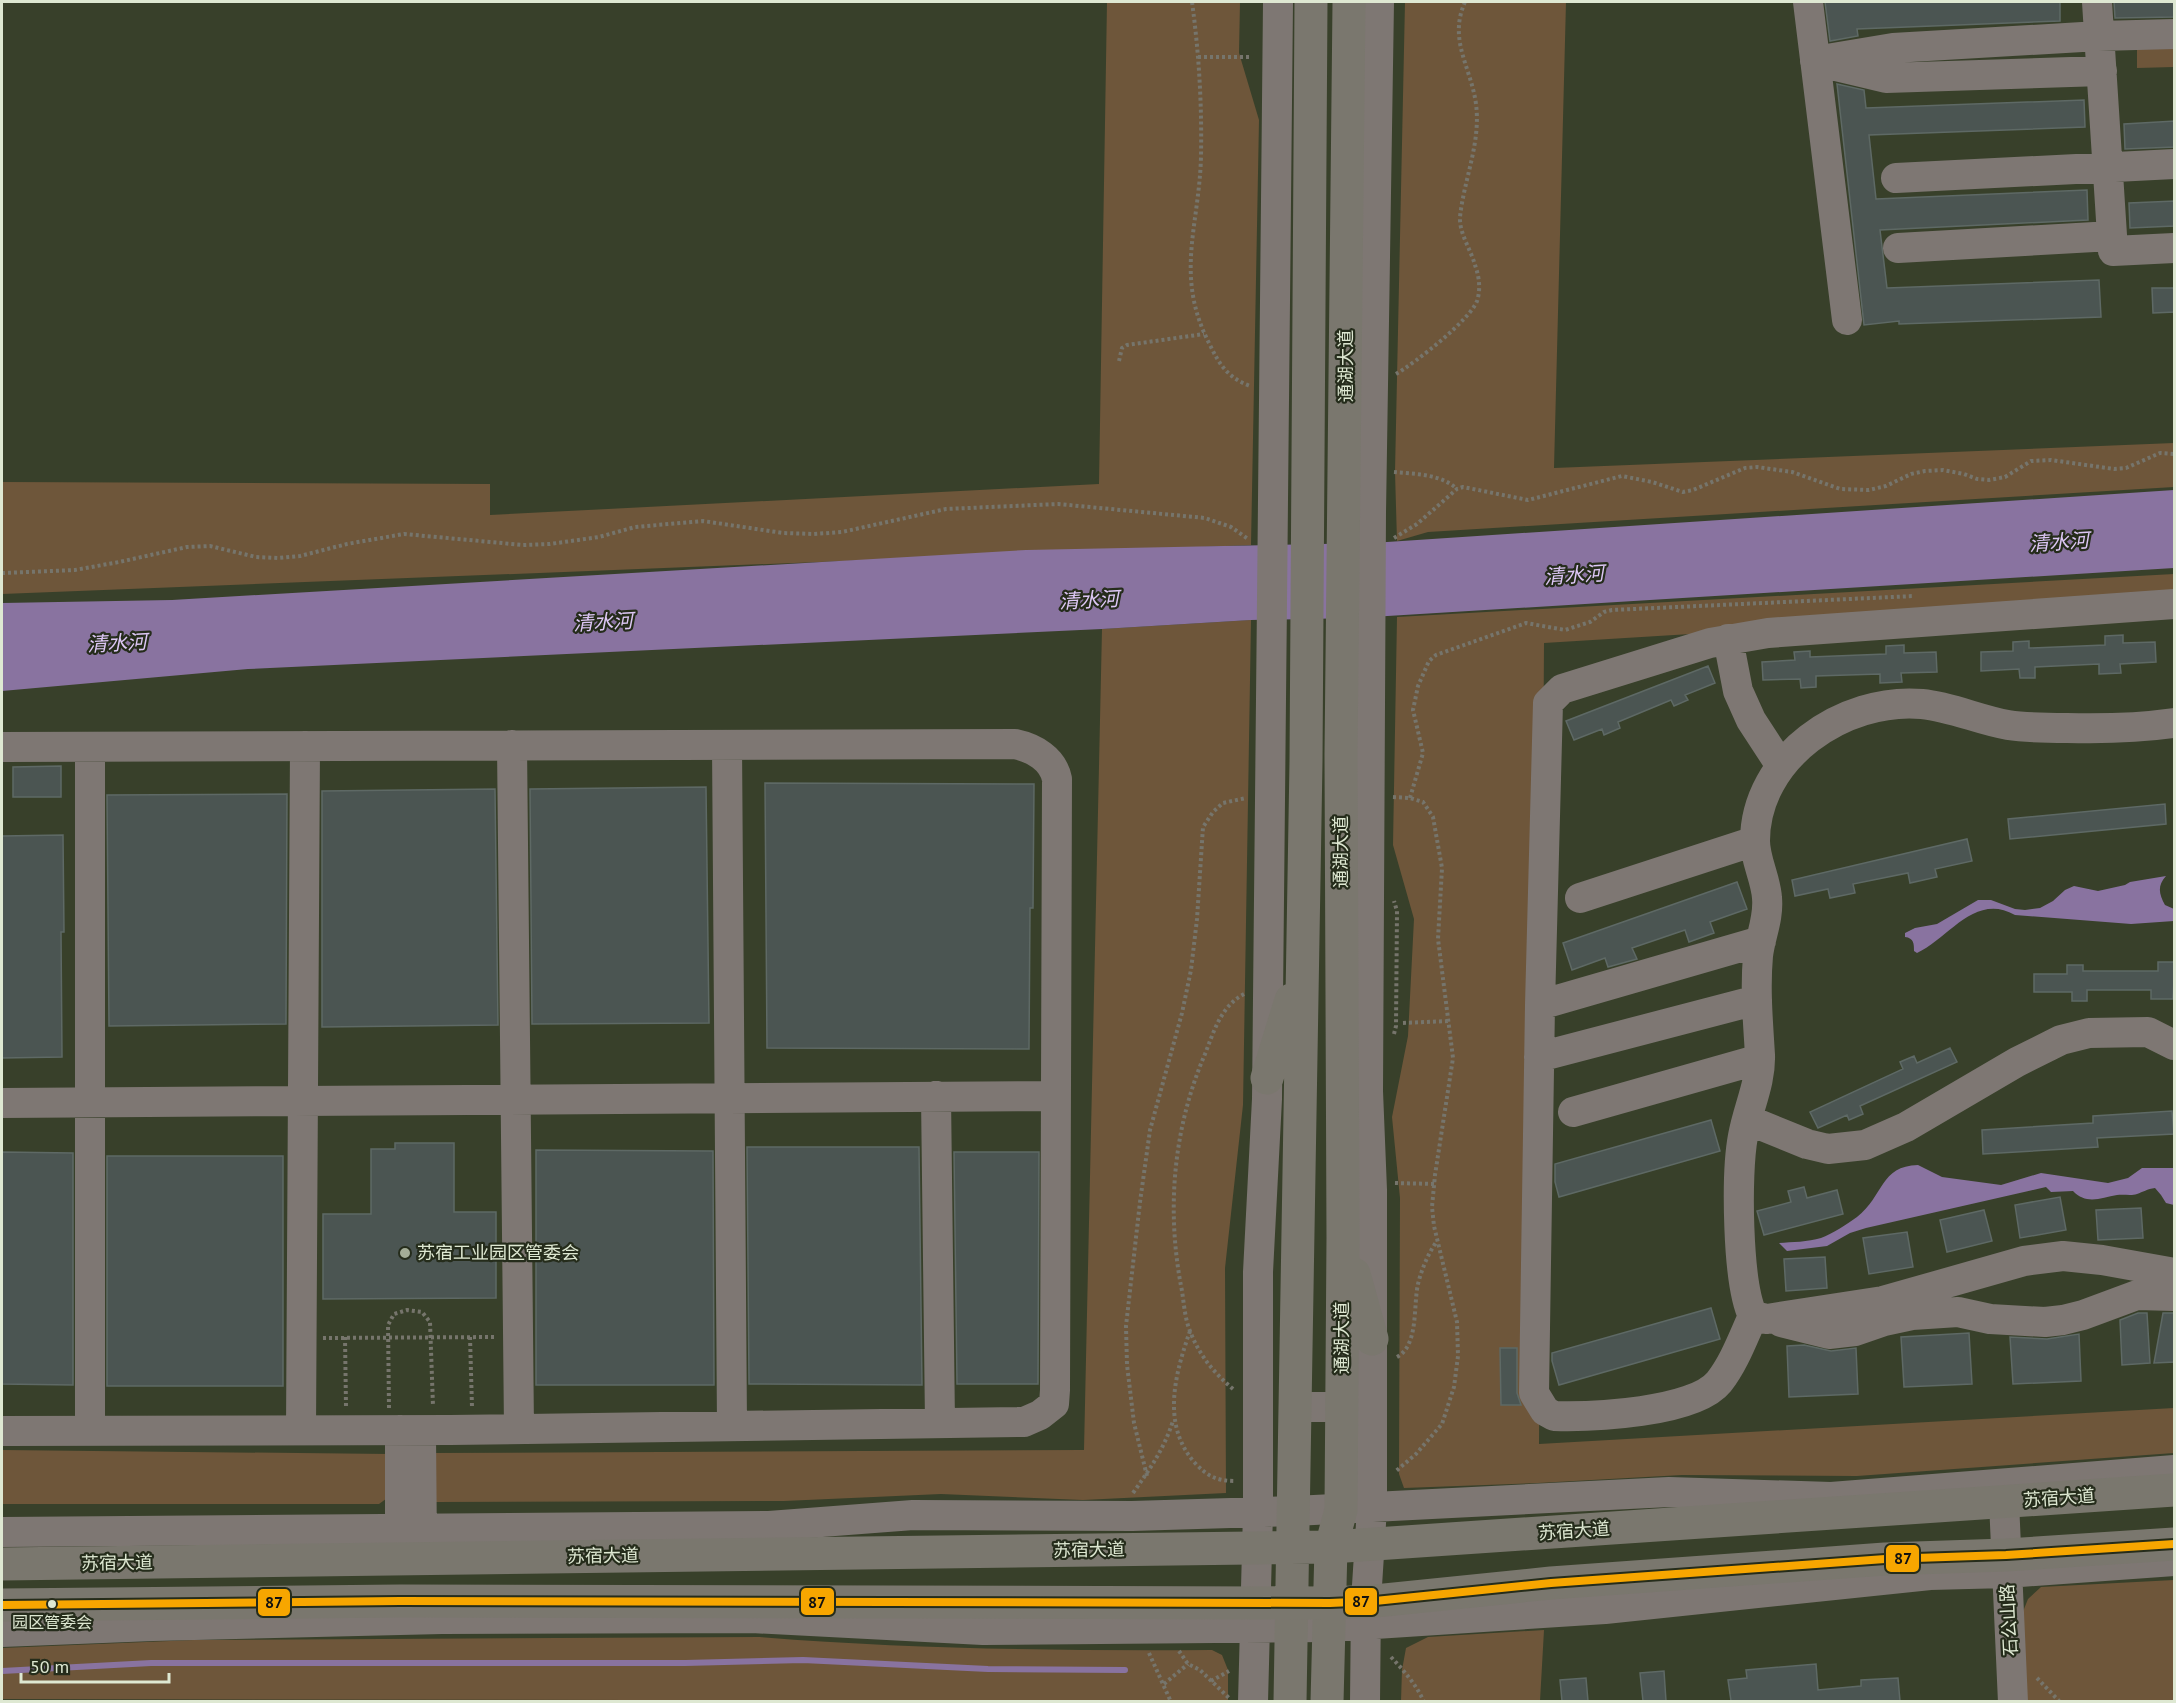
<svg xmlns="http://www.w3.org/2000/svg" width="2176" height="1703" viewBox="0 0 2176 1703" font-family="'PT Sans','Noto Sans SC',sans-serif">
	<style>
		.green { fill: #6e563a }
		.water { fill: #8973a0 }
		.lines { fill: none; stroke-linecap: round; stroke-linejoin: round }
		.stream { stroke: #8973a0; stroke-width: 6 }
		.building { fill: #4b5552; stroke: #5e6965; stroke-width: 1.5 }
		.path { stroke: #76756c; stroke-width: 4; stroke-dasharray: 3 3; stroke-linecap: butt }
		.minor { stroke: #7e7773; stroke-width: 30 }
		.major { stroke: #7a776e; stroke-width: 33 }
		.bus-1-casing { stroke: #252c1b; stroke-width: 12 }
		.bus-1 { stroke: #f7a600; stroke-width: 8 }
		.poi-dot { fill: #a4ad97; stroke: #252c1b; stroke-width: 2 }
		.bus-dot { fill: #dee8d2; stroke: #252c1b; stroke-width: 2 }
		.labels { text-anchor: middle; stroke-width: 4.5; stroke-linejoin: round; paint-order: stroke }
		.bus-label { font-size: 16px; fill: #dee8d2; stroke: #252c1b }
		.street-label { font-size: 18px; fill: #dee8d2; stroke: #252c1b }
		.poi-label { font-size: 18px; fill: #dee8d2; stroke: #252c1b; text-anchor: start }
		.water-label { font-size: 20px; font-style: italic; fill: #ddc7f5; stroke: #252c1b }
		.line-badge { stroke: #252c1b; stroke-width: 2 }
		.pale-badge-label { font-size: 16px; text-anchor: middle; font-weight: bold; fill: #111 }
	</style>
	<rect width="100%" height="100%" fill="#38402a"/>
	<path class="green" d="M1107,2h133l-1,51 20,67 -8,425 -1249,49v-112l488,2v31l609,-31z
		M1405,2h161l-12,466 620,-25v44l-746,45 -31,9 -2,-69z
		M2174,44v23l-37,1v-22z
		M2174,574v30l-630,39 -5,801 635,-36v45l-317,23 -175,-1 -144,8 -134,5 -5,-14 1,-276 -8,-81 16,-81 6,-117 -21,-74 4,-228z
		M1251,620l-8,485 -18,163 1,225 -143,7 -142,-6 -157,7 -351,1v-49l651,-3 18,-821z
		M2,1450l387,4 1,42 -11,8h-377z
		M2174,1580v121h-149l-5,-82 8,-20 13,-12z
		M1544,1630l-4,71h-139l1,-31 4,-22 22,-11z
		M760,1637c150,12 302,14 452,13l10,5 6,15v31l-1226,-2v-51l192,-8z"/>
	<path class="water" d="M2174,490v78l-819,50 -104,2 -149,9 -854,40 -246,22v-88l170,-3 854,-50 346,-7z
		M2166,876c-9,10 -7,18 -1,29l9,4v12l-43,3 -116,-9c-40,-23 -66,23 -98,38l-3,-2c0,-7 0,-13 -9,-14v-4l10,-5 22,-4 41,-24h13l24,9 10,1 15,-2 13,-7 12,-11 9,-4 24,5 27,-6 5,-3z
		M1918,1165l24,12 59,8 40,-12 67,10 20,-5 14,-10h32v37l-8,-2 -5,-8 -6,-7c-8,1 -12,4 -18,6 -6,2 -13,0 -20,1 -16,3 -31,10 -44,-4l-22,1 -5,-5 -180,41 -16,5 -23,13 -40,5 -8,-8c13,-1 29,-1 42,-5 11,-4 26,-14 36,-21 27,-21 23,-51 61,-52z"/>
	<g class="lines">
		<path class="stream" d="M2,1671l149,-8h534l118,-3 185,9 137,1"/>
	</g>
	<path class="building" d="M1825,2h235v19l-203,8 1,7 -28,5z
		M2114,2h61v15l-60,1z
		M1837,84l27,6 2,18 218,-8 1,27 -216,8 7,64 211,-9 1,30 -208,10 7,58 212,-8 2,37 -202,7v-3l-35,4z
		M2175,121v26l-50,2 -1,-25z
		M2175,201v25l-45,2 -1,-25z
		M2152,288h23v24l-22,1z
		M2123,635v8l32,-1 1,20 -36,2 1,9 -22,1v-10l-64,3v11h-15l-1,-9 -38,2v-19l32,-1v-9l16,-1v7l76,-3v-9z
		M1904,645v8l32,-1 1,20 -36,1 1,9 -22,1v-9l-64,2v11l-15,1 -1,-9 -37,1 -1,-18 33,-2 -1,-8 16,-1v6l76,-3v-8z
		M1708,666l7,17 -30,12 3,5 -14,6 -3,-6 -53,22 2,6 -16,7 -2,-6 -28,11 -8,-19z
		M61,766v31h-48v-30z
		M765,783l269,1 -1,124h-3l-1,141 -262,-1z
		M706,787l3,236 -177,1 -2,-235z
		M495,789l3,236 -176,2v-236z
		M287,794l-1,230 -177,2 -2,-231z
		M2165,804l1,20 -156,15 -2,-20z
		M63,835l1,97h-3l1,125 -60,1v-222z
		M1967,839l5,22 -37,8 2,8 -27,6 -2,-10 -55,11 2,9 -25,5 -2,-9 -33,7 -3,-16z
		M1737,882l10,27 -37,13 4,11 -25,9 -4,-12 -53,18 5,11 -29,8 -3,-9 -33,12 -9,-27z
		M2158,962h17l-2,37h-22v-9h-64v11h-15v-9h-38v-18h33v-9h16v6h75z
		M1950,1048l7,14 -97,44 3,8 -14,6 -2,-5 -29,13 -8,-16 93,-43 -3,-7 14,-6 3,7z
		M2172,1111l2,23 -77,4 1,9 -115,7 -1,-24 111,-7v-7z
		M1711,1120l9,31 -161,46 -4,-15v-18z
		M395,1143h59v69h42v86l-173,1v-85h48v-65h24z
		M747,1147h172l3,238 -173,-1z
		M536,1150l177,1 1,234h-178z
		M2,1152l71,1v232l-71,-1z
		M954,1152h85l-1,232h-81z
		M107,1156h176v230h-176z
		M1804,1187l3,11 30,-8 6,24 -79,21 -7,-24 34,-9 -3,-11z
		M2060,1197l6,33 -46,8 -5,-33z
		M2141,1208l2,30 -45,2 -2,-30z
		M1984,1210l8,31 -45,11 -7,-32z
		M1907,1232l6,35 -44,7 -6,-36z
		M1825,1257l2,31 -41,3 -2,-32z
		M1711,1308l9,31 -161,46 -7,-24v-8z
		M2138,1313h9l3,50 -28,2 -2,-45z
		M2163,1313h12v49l-21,1z
		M1969,1333l3,51 -68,3 -3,-50z
		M2079,1334l2,47 -68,3 -3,-47 37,2z
		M1804,1345l27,6 25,-3 2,46 -69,3 -2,-51z
		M1500,1348h17v45l4,12h-20z
		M1816,1664l2,26 43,-4v-6l37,-2 2,23h-169l-3,-21 19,-2 -1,-8z
		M1664,1671l2,30h-23l-3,-28z
		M1586,1678l2,23h-26l-2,-21z"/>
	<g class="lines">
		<path class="path" d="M1192,2c7,51 10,103 9,155 -2,71 -27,119 9,188 9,19 18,33 40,41
			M1198,57h54
			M1119,361l3,-13 5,-3 77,-11
			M1396,374c19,-11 74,-54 81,-73 4,-12 2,-25 -2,-36 -4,-15 -16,-32 -15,-48 4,-38 21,-74 16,-113 -5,-37 -28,-64 -11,-102
			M1394,472c21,2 47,2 63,17
			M1394,538l23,-14 40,-35 6,-2 65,13 94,-24 30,6 31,10 10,-2 52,-22 12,-1 35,5 48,17 29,1 17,-4 25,-12 14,-3 18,-1 21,4 13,5 12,1 16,-3 26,-16 20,-1 63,9 12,-1 34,-15 14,1
			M2,573l73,-3 44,-8 68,-15 23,-1 46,11 22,1 22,-2 47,-12 57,-10 119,11 27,-1 49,-7 36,-10 68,-6 80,12 31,1 28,-2 104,-23 112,-5 147,14 26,9 17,12
			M1393,797l17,1 13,4 10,15 9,51 -4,71 15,119 -18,117 -3,32 2,19 23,96 1,34 -4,31 -12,37 -26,30 -20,17
			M1410,798l13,-45 -10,-43 5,-24 11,-25 7,-6 90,-32 39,7 25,-8 14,-10 8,-2 302,-14
			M1403,1023l46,-2
			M1394,1034l2,-8 1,-115 -3,-10
			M1395,1183l39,1
			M1190,1331c-15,43 -29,94 5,132 12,13 22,18 40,18
			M345,1337l1,69
			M470,1337l2,70
			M323,1338l173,-1
			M1397,1357c22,-12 16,-51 21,-73 4,-16 10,-30 19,-43
			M1233,1389c-19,-16 -34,-34 -43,-58 -5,-12 -6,-27 -8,-40 -16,-80 -9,-162 23,-237 9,-23 16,-48 39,-60
			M389,1408l-1,-83 6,-11 13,-4 15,2 8,10 3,84
			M1147,1476l-13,-53 -7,-58 -1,-39 14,-124 10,-72 32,-117 9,-43 6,-51 6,-92 10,-15 10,-9 23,-5
			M1133,1493c18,-26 30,-42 40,-72
			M1179,1651l9,13 12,6 30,29
			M1149,1653l22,49
			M1391,1657c13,14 25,27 33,45
			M2037,1678l23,24
			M1211,1681l18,-10
			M1164,1684l24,-20"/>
		<path class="minor" d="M1808,2l39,318
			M2097,2l16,249 61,-3
			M1815,61l78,-13 206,-12 75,-2
			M1827,64l59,14 216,-7
			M1896,178l278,-14
			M1898,248l214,-12
			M1728,639l10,52 13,29 30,46
			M2174,723c-36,5 -71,6 -107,5 -20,0 -40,0 -59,-3 -29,-5 -56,-18 -86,-21 -78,-7 -167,53 -167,137 0,19 11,38 12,57 2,21 -7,39 -9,58 -3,33 0,66 2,99 1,28 -12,53 -17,81 -7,37 -6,148 10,180l14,3 116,-18 141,-40 39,-5 39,4 72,13
			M512,745l7,684
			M727,745l5,681
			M2,747l1013,-3c19,4 38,15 42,35l-2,611 -1,14 -14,11 -16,7 -574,8 -448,1
			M90,747v684
			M1580,898l175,-57
			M1540,1005l221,-64
			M1539,1057l218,-57
			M936,1096l4,327
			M2,1103l1054,-7
			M1573,1112l187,-53
			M1748,1120l59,24 21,5 37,-4 41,-18 111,-65 44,-22 28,-7 59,-1 26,13
			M1753,1316c-10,22 -19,47 -34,66 -25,31 -127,35 -165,34l-9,-5 -11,-18 6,-388 8,-302 14,-14 148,-46 58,-10 406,-29
			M1781,1322l48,12 26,-3 29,-10 28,-6 46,-3 32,7 55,3 18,-2 20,-5 54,-20 37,1
			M1296,1407h46
			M301,1430l4,-684
			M421,1436l1,111
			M2004,1502l9,200
			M2,1532l767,-6 144,-11 219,1 162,-5 375,-19 162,5 343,-27
			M400,1550v-120
			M2,1632l151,-6 289,-7 310,-1 231,12 346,-3 276,-18 325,-34 77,-2 167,-12
			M1253,1702l5,-190v-240l9,-173 11,-1097
			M1365,1702l1,-101 6,-93v-318l-4,-99 3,-578 8,-511"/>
		<path class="major" d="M1267,1078l24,-78
			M1354,1274l18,65
			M2,1564l1329,-17 843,-57
			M2,1605l398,-4 930,2 45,-2 176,-18 334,-24 121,-4 168,-11
			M1290,1702l16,-941 5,-759
			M1327,1702l4,-155 10,-37 2,-273 -2,-483 8,-752"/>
		<defs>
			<path id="bus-1" d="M2,1605l398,-4 930,2 45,-2 176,-18 334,-24 121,-4 168,-11"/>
		</defs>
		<use href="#bus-1" class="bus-1-casing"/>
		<use href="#bus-1" class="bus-1"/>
	</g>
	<circle class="poi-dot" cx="405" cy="1253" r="6"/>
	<circle class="bus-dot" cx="52" cy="1604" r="5"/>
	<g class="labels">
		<g class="bus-label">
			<text x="52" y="1628">园区管委会</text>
		</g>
		<g class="street-label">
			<text transform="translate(1346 366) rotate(-90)" y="6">通湖大道</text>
			<text transform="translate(1341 852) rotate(-90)" y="6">通湖大道</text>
			<text transform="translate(1342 1338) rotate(-90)" y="6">通湖大道</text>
			<text transform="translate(2059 1498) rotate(-4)" y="6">苏宿大道</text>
			<text transform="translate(1574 1531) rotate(-4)" y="6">苏宿大道</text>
			<text transform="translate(1089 1550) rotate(-1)" y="6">苏宿大道</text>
			<text transform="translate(603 1556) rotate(-1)" y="6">苏宿大道</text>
			<text transform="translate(117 1563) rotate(-1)" y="6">苏宿大道</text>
			<text transform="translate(2009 1620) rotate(-93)" y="6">石公山路</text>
		</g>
		<g class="poi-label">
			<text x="417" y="1259">苏宿工业园区管委会</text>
		</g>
		<g class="water-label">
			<text transform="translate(2059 542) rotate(-4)" y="7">清水河</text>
			<text transform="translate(1574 575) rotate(-4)" y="7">清水河</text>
			<text transform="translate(1089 600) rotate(-3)" y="7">清水河</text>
			<text transform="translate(603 622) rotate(-3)" y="7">清水河</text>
			<text transform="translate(117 643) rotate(-3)" y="7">清水河</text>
		</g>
	</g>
	<g class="line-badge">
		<rect x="1885" y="1544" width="35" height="29" rx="6" fill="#f7a600"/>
		<rect x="1344" y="1587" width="34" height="29" rx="6" fill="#f7a600"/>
		<rect x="800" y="1587" width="35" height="29" rx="6" fill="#f7a600"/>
		<rect x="257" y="1588" width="34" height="29" rx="6" fill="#f7a600"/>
	</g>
	<g class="pale-badge-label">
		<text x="1903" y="1564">87</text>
		<text x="1361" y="1607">87</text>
		<text x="817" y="1608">87</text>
		<text x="274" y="1608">87</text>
	</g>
	<rect width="2176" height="1703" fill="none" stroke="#dee8d2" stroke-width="6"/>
	<path d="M21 1673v9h148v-9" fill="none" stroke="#dee8d2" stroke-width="3"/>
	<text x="30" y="1673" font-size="18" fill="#dee8d2" stroke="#252c1b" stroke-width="4.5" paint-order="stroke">50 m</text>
</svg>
